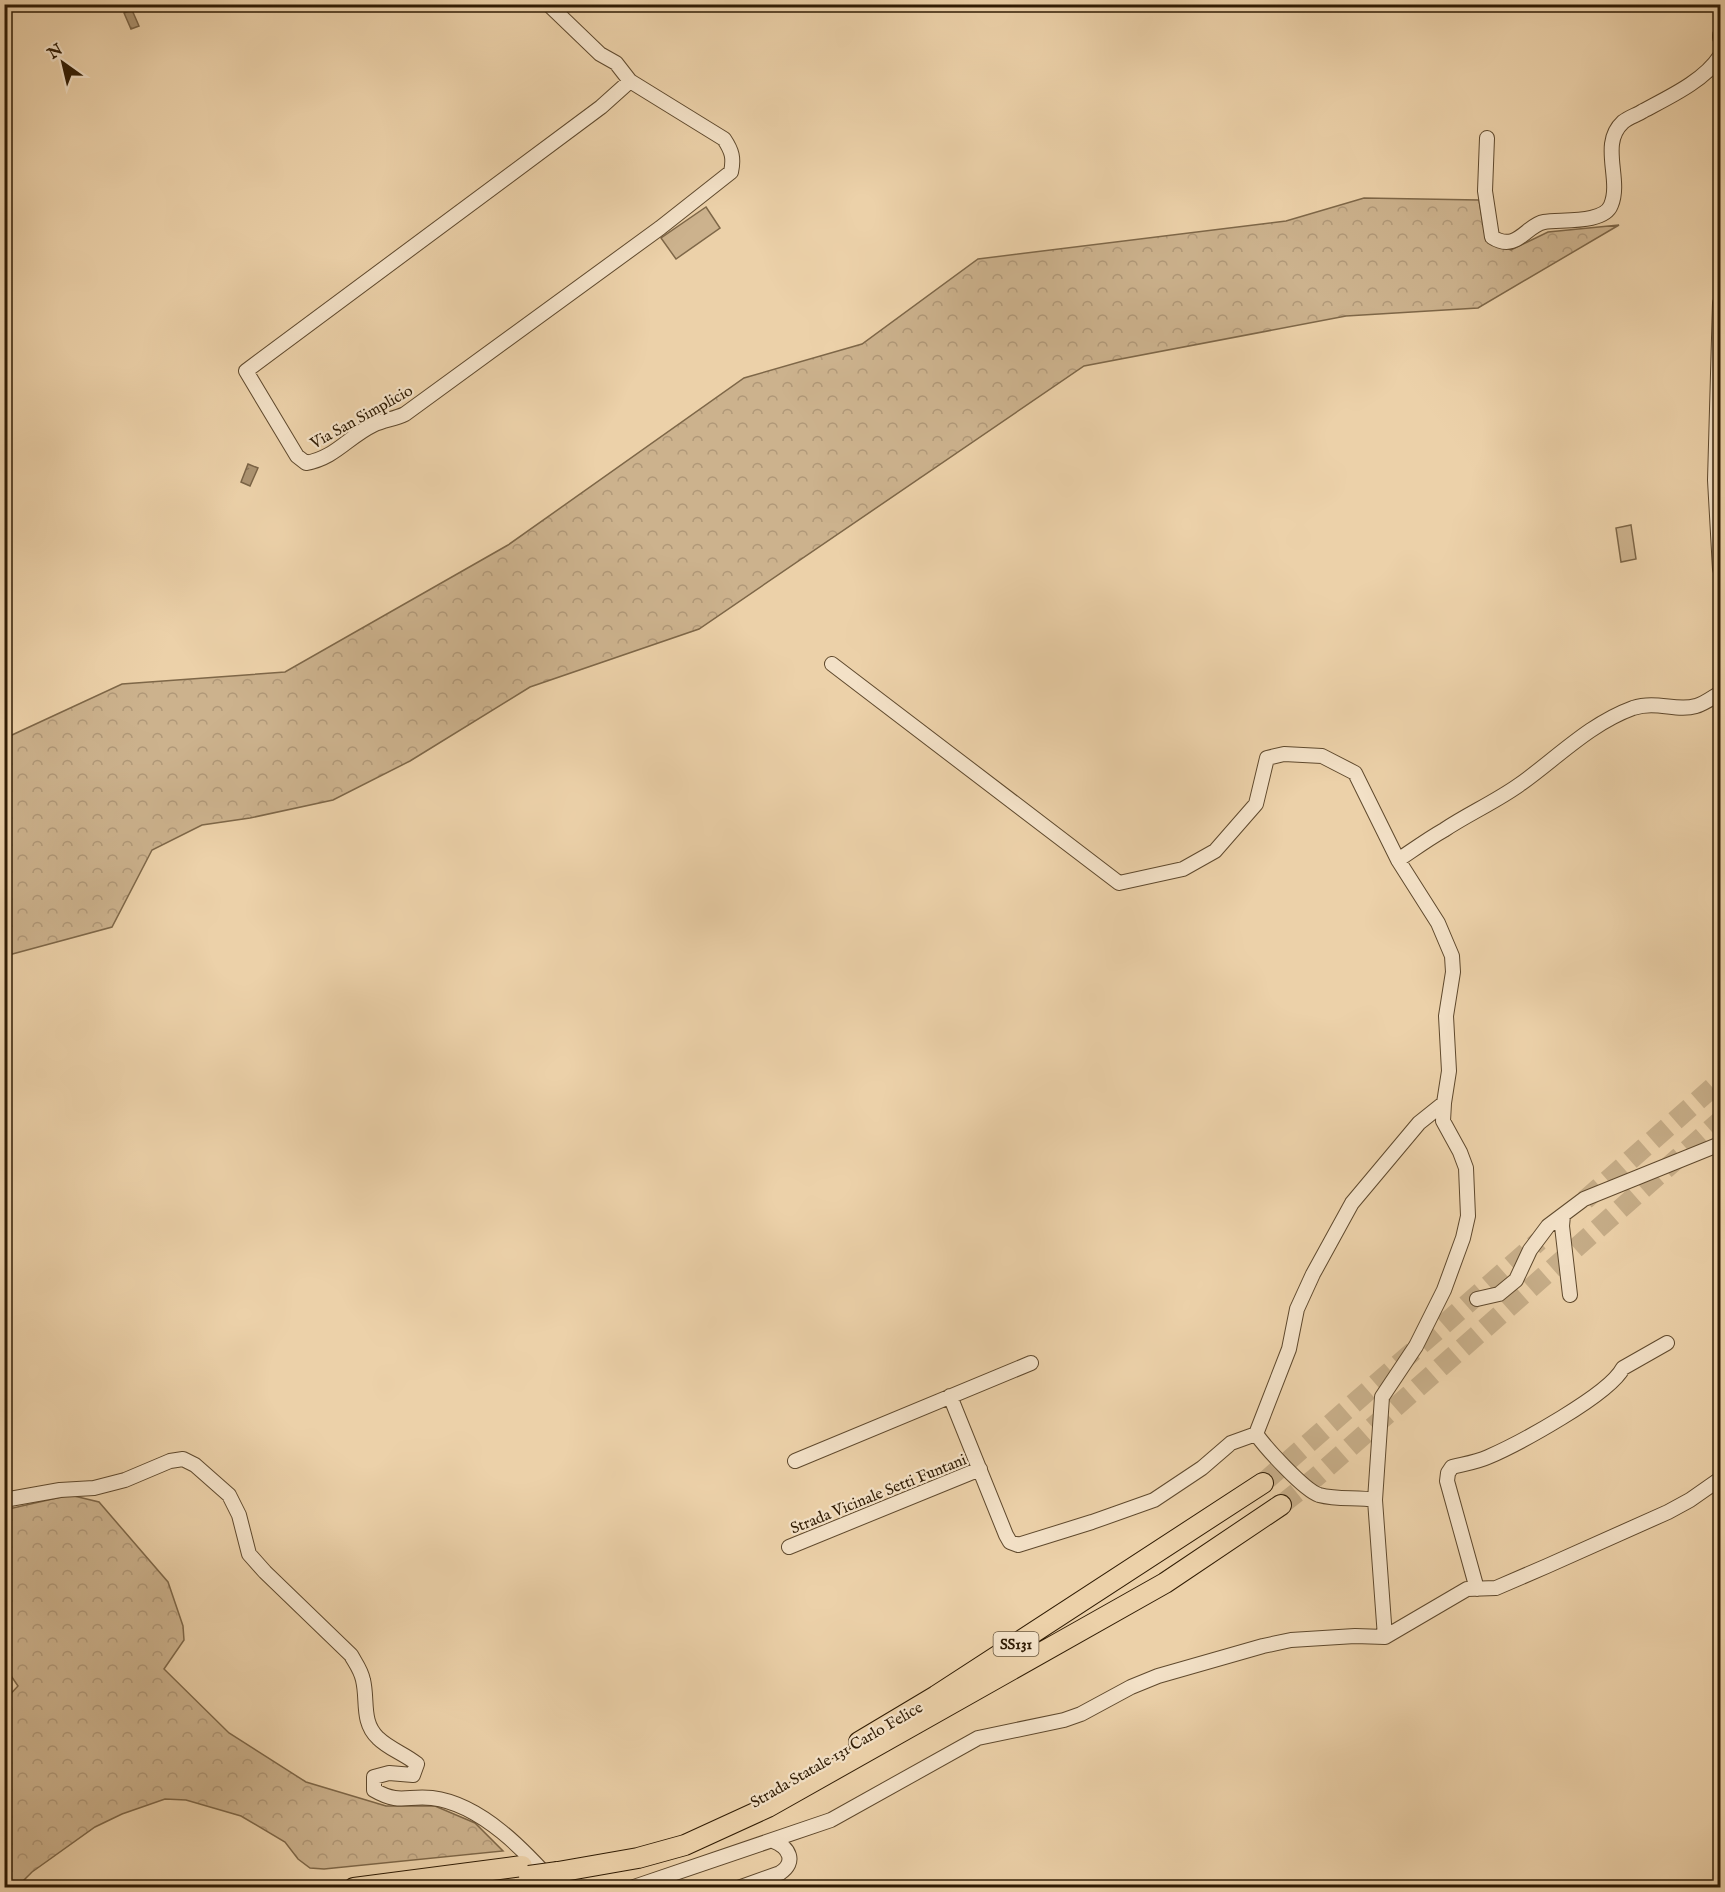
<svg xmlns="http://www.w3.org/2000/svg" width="1725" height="1892" viewBox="0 0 1725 1892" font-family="'IM FELL English',serif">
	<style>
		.forest { fill: url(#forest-crowns); stroke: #7e6748; stroke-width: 1.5 }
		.pitch { fill: #ccb28d; stroke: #7e6748; stroke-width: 1.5 }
		.water { fill: url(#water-ripples); stroke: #7a6345; stroke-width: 1.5 }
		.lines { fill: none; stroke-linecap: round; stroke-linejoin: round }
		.highway-tunnel { stroke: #c6ad88; stroke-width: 20; stroke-dasharray: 20 10; stroke-linecap: butt }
		.minor-casing { stroke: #5f492d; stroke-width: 16 }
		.highway-casing { stroke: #301c04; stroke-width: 22 }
		.minor { stroke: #f3e1c7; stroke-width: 14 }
		.highway { stroke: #ecd1a9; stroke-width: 20 }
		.highway-bridge-casing { stroke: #301c04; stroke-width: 22; stroke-linecap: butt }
		.highway-bridge { stroke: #ecd1a9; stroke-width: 20 }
		.labels { text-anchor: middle; stroke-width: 4.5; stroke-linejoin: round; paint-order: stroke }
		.shield { fill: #f3e1c7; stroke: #6a573e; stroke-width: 1.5 }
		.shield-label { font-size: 15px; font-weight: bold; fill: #301c04 }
		.street-label { font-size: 16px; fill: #301c04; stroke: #f3e1c7 }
	</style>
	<defs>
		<pattern id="forest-crowns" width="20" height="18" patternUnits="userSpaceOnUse" patternTransform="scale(1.5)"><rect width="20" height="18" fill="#ccb28d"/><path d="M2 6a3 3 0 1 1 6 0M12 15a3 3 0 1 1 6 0" fill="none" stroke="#b09878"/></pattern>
		<pattern id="water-ripples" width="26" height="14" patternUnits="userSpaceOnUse" patternTransform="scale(1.5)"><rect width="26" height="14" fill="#ac9371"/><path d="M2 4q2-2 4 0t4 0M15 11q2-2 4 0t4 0" fill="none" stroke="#8c775b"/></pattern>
	</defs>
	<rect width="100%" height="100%" fill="#ecd1a9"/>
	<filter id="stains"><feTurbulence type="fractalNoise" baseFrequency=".00333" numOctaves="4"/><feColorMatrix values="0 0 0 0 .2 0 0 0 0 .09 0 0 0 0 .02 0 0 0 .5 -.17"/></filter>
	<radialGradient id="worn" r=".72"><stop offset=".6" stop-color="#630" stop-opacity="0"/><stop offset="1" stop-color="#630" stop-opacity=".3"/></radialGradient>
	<path class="forest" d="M1364,198l115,2 7,41 25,9 37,-18 71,-7 -141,83 -132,8 -262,50 -385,263 -169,58 -120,74 -77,39 -83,18 -48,7 -50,25 -40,77 -107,29 -1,-215 8,-6 110,-51 163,-12 223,-127 236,-167 118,-34 116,-85 308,-38z
		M70,1495l29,7 69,80 15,44 1,14 -20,29 65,64 77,49 80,24h49l40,17 28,28 -179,18 -14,-1 -12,-9 -13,-17 -44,-26 -55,-16 -21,-1 -43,15 -27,13 -63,45 -15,15h-12v-187l13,-14 -13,-19 -1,-157z"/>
	<path class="pitch" d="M706,207l14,21 -44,31 -15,-21z
		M1631,525l5,34 -15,3 -5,-34z"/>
	<path class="water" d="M132,10l7,16 -8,3 -7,-16z
		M248,464l10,4 -8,18 -9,-4z"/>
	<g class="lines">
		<path class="highway-tunnel" d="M1585,1200l135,-119
			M1263,1483l276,-242
			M1281,1505l34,-27 405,-357"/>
		<defs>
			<path id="minor" d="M548,4l52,50 16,9 14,18 94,58c8,12 10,19 7,33l-71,56 -255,186c-10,5 -22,6 -32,11 -25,12 -38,33 -67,38l-9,-7 -51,-85 355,-264 29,-26
				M1720,35v3
				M1487,138l-2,53 7,46c25,16 34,-12 52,-15 16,-3 60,2 67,-17 11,-26 -12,-61 12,-83 6,-5 14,-7 20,-11 26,-14 61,-30 77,-55
				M1720,303l-5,177 5,89
				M832,664l287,219 64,-14 32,-18 41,-47 11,-46 17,-4 38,2 33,17 43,87 40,63 14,33 1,16 -7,44 3,55 -5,32 -25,20 -67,80 -39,71 -16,35 -8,40 -33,85c10,14 48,56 63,61 19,5 37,2 56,5
				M1398,860c15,-10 30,-21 46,-30 24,-16 51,-28 75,-45 37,-26 70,-61 114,-77 24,-8 43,4 63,-2 8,-2 17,-9 24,-13
				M1563,1215l-1,11 8,69
				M1477,1299l22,-5 17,-14 14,-30 18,-24 36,-27 136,-55
				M950,1396l56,139 4,7 8,3 74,-23 62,-22 48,-32 29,-25 25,-9
				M795,1461l236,-98
				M4,1500l56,-10 34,-2 31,-8 45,-19 13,-2 12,6 34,30 10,20 10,39 16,18 86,83c5,9 10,15 12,25 5,20 -2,42 15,58 11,11 27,16 39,26l-4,11 -24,-2 -15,4v13c26,15 33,5 58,8 50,6 95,55 126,90
				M789,1547l191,-78
				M1477,1589l-30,-108 1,-8 4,-6c12,-3 25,-5 36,-10 30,-13 121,-62 135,-89l44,-25
				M1385,1637l-10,-137 7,-103 34,-51 28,-56 19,-52 5,-22 -2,-48 -6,-16 -17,-31 1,-18
				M1385,1637l82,-48 29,-1 51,-22 121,-54 22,-12 30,-21
				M631,1888l200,-68 147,-82 86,-18 17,-6 50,-27 27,-11 105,-30 28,-6 64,-4 30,1
				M738,1888l42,-15c17,-11 9,-26 -7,-32"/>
			<path id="highway" d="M859,1742l77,-46 327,-213
				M558,1872l80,-14 47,-13 83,-38 397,-224 116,-78
				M354,1888l168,-22"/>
		</defs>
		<use href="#minor" class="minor-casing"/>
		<use href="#highway" class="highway-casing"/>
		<use href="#minor" class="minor"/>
		<use href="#highway" class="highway"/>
		<defs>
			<path id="highway-bridge" d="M529,1876l29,-4"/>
		</defs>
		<use href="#highway-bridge" class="highway-bridge-casing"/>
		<use href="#highway-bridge" class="highway-bridge"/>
	</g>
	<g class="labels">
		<rect class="shield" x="993.5" y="1632" width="45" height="24" rx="4.5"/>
		<g class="shield-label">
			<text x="1016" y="1649">SS131</text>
		</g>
		<g class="street-label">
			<text transform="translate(361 416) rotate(-29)" y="6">Via San Simplicio</text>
			<text transform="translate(878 1493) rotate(-22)" y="6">Strada Vicinale Setti Funtani</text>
			<text transform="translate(836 1754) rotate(-30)" y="6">Strada Statale 131 Carlo Felice</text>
		</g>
	</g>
	<rect width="1725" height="1892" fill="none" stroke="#ecd1a9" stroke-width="24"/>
	<rect x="6" y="6" width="1713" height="1880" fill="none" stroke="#301c04" stroke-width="3"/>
	<rect x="12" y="12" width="1701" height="1868" fill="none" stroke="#301c04" stroke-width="1.5"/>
	<g transform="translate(63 63) rotate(326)" stroke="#f3e1c7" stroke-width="4.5" paint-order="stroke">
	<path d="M0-4.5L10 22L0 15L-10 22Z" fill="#301c04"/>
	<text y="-9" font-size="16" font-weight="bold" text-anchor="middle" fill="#301c04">N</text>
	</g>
	<rect width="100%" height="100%" filter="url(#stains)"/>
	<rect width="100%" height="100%" fill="url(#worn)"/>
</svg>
